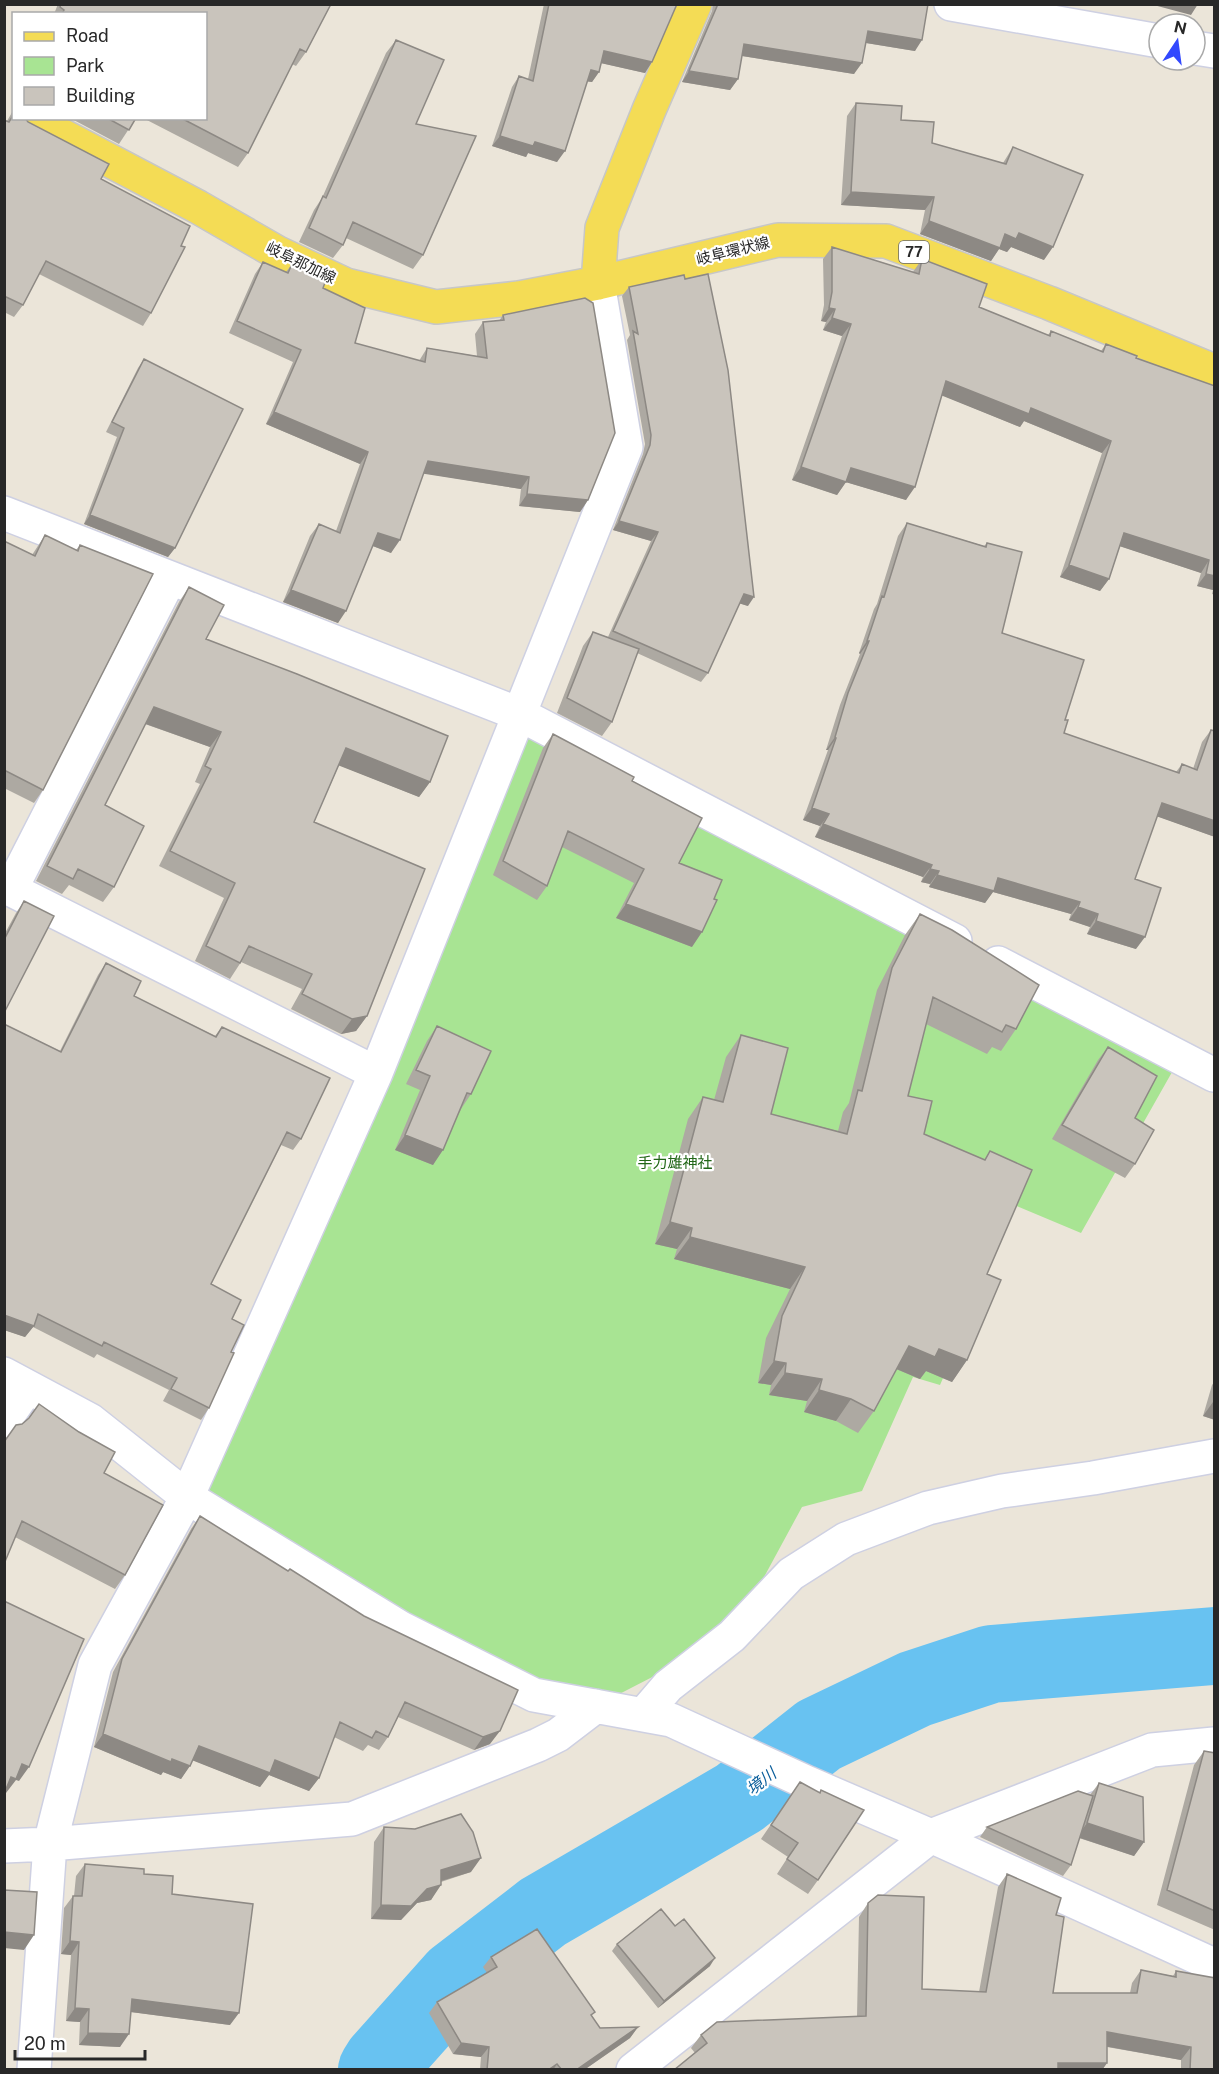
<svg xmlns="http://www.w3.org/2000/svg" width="1219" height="2074" viewBox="0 0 1219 2074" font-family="'Public Sans','Noto Sans JP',sans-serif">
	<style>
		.green { fill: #a8e493 }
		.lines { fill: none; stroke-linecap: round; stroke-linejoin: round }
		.river { stroke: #68c2f1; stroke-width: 78 }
		.minor-casing { stroke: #ced0e2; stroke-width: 36 }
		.major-casing { stroke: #c7c7c7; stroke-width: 36 }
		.minor { stroke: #fff; stroke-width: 33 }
		.major { stroke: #f4dc55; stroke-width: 33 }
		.wall { fill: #ada9a2 }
		.shaded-wall { fill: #8d8984 }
		.building { fill: #c9c4bc; stroke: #8d8984; stroke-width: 1.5 }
		.labels { text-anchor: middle; stroke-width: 4.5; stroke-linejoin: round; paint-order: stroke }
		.shield { fill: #fff; stroke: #686868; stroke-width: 1.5 }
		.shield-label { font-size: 14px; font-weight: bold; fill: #282828 }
		.street-label { font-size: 15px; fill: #282828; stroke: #fff }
		.park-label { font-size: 15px; fill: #216617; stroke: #fff }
		.water-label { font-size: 16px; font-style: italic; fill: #095d9a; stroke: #fff }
	</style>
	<rect width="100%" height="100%" fill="#ebe5d9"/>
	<path class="green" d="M519,714l661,344 -99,175 -79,-33 -19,87 -43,98 -27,-8 -51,114 -60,16 -70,129 -136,70 -62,-11 -347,-198z"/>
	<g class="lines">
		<path class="river" d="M377,2070l5,-8 74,-83 87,-67 196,-114 80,-63 96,-46 76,-25 223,-18"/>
		<defs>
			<path id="minor" d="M951,4l208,37
				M1195,48l19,3
				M4,513l515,201 436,227
				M4,886l372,187
				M11,889l159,-311
				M998,963l216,112
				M4,1374l86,46 97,77 214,131 133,67 137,25 137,63 123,53 283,129
				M4,1421l24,-34
				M644,1714l24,-28 64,-50 59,-62 55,-35 82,-31 74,-17 91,-13 121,-22
				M4,1846l46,-2 302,-25 186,-74 20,-10 38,-29
				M34,2070l16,-226 45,-179 92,-168 189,-424 250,-626 -28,-164
				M633,2070l298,-234 221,-86 62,-6"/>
			<path id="major" d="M29,118l169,89 80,46 68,32 90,22 83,-9 79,-15 180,-43 108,1 163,62 165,68
				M598,283l4,-55 47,-118 46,-106"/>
		</defs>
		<use href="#minor" class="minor-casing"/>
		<use href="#major" class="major-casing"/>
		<use href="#minor" class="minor"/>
		<use href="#major" class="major"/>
	</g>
	<path class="wall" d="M58,4h273l-25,48 -10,14 -4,-2 -44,89 -10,14 -95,-49h63v-104h-152z
		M544,4h133l-32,69 -44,-10 -2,9 -7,10 -5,-1 -30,81 -29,-9 -2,4 -34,-11 20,-59 7,-11 9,3z
		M713,4h215l-13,47 -49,-8 -12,31 -112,-18 -4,23 -8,11 -48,-8 30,-71z
		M396,40l20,84 7,131 -10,14 -67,-31 -3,7 -10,13 -34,-16 15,-32 8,-12 64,-145z
		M856,103l45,17 31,23 71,20 10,-16 31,113 -33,-13 -4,5 -8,-3 -8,12 -71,-27 5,-24 -84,-5 6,-89z
		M14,109v9l14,4 73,57 80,67 -30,67 -8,13 -104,-52 -16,31 -9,12 -10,-5v-192l3,1z
		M70,118h66l-17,26z
		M832,247l81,25 9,-13 57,48 69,28 3,-4 50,20 5,-7 30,14 79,28v209l-3,-1 1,-4 -16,-4 4,-13 -81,-27 -11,33 -9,12 -40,-14 42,-124 -78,-32 -4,6 -78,-32 -36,105 -60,-18 -9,13 -45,-15 50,-144 -19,-6 3,-8 -5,-1 3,-16 -1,-46z
		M263,262l23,10 6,-8 31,24 32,55 64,18 8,-13 50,8 -2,-22 8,-12 16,-1 4,-6 85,185 -8,12 -61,-6 2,-17 -98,-16 -32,80 -18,-7 -35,77 -55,-21 27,-66 9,-12 17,7 24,-67 -94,-40 27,-62 -64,-29 26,-59z
		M629,287l119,319 -9,-3 -31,70 -7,9 -64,-29 -25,69 -10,14 -45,-23 26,-67 10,-14 15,5 43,-96 -38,-11 30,-76 2,-10 -18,-104 3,-5 -8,-39z
		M144,359l31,189 -7,9 -84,-33 33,-87 -11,-5 32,-64z
		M907,523l77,23 3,-3 15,90 63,87 -1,13 112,39 6,-8 11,5 9,-27 9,-12 4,107 -58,-21 -22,63 1,70 -49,-15 3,-7 -21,-7 2,-6 -78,-22 -8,11 -56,-16 1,-3 -9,-2 2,-5 -108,-40 5,-11 -17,-6 25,-70h-2l14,-45 20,-51 -1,-1 15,-44 3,-5 21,-68z
		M45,535l31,15 4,-5 -37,245 -9,13 -30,-15v-247l28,14z
		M189,587l17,52 224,143 -11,15 -80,-32 -25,57 53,194 -11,15 -15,3 -50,-25 11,-20 -61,-27 -11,17 -35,-18 29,-63 -65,-32 41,-82 -5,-2 15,-35 -65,-23 -40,81 9,82 -11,15 -34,-17 -7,9 -26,-13 143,-279z
		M553,734l79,47 47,82 13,84 -76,-29 18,-35 -72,-36 -15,39 -10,14 -44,-25 50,-127z
		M24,901l-20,112v-78l12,-22z
		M920,914l96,115 -15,22 -9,-4 -5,7 -61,-30 -18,72 16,38 60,26 6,-9 -3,123 -20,86 -15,22 -26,-11 -6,8 -24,-10 -22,42 -16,22 -22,-12 -32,-9 3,-11 -38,-6 2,-10 -13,-2 8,-45 24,-49 -116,-30 3,-10 -22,-5 33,-125 15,-22 11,3 12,-43 15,-22 30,79 67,17 5,-19 6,-9 28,-113 28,-55z
		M106,963l28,33 81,40 7,-9 79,112 -8,11 -12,-5 -70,139 21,35 -1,33 -22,56 -8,12 -38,-19 6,-11 -72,-36 -3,4 -61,-31 -8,10 -21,-7v-306l56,27 38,-76z
		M437,1026l34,68 -10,15 -28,56 -38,-15 25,-60 -14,-6 21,-43z
		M1108,1047l27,71v46l-10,14 -73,-39 46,-79z
		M1215,1381v39l-12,-4 9,-31z
		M4,1441l100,32 21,102 -10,14 -100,-52z
		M200,1516l88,55 76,45 126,128 -16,6 -76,-33 -10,20 -9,13 -11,-5 -5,6 -29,-14 -15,41 -10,13 -40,-16 -9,12 -67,-27 -12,19 -18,-7 -2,3 -67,-28 19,-75 78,-143z
		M1204,1751l11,2v177l-58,-25 37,-140z
		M800,1782l18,98 -10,14 -31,-20 11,-17 -27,-18z
		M1099,1783l45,59 -10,14 -55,-18 -8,27 -8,11 -83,-39 7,-10 103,-32z
		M384,1827l87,45 -30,10 -10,18 -14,3 -16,17 -30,-1 3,-77z
		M85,1864l59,10 28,20 58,131 -99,-13 -11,35 -41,-2 1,-23 -14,-1 5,-66 -10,-1 3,-46 9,-12h1l2,-20z
		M1007,1874l49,41 -3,78h77l2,-10 9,-13 32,6 3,-5 39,99h-34v-10l-74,-13v16l-5,7h-428l21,-17 -4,-5 10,-13 156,-18 2,-100 9,-14 54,86 57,3 19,-105z
		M617,1944l93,22 -52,42 -46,-57z
		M491,1957l101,59 8,12 38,-1 -8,11 -46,32h-104l1,-13 -28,-3 -24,-41 8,-11 50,-29 -4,-6z"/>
	<path class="shaded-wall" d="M1150,4h48l-7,11z
		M868,31l54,9 -7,11 -55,-9z
		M744,44l118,19 -8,11 -118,-19z
		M604,51l48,11 -7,11 -49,-11z
		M591,70l8,2 -7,10 -9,-1z
		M689,71l49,8 -8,11 -48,-8z
		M500,136l35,6 30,9 -8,11 -29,-9 -2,4 -34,-11z
		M851,192l83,5 -9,13 -84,-5z
		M929,221l76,13 14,-1 34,14 -9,13 -33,-13 -4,5 -8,-3 -8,12 -71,-27z
		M829,308l6,1 -9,13 -5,-1z
		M832,318l19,6 -9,12 -19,-6z
		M946,381l85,27 80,33 -9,12 -78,-32 -4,6 -82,-33z
		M274,412l94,40 -8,12 -94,-40z
		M428,461l101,16 -8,12 -102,-16z
		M801,467l45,15 -9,13 -45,-15z
		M851,468l64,19 -9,13 -64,-19z
		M527,494l61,6 -8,12 -61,-6z
		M90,515l85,33 -7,9 -84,-33z
		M619,521l39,11 -7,9 -38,-11z
		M378,533l22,7 -9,13 -21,-8z
		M1124,533l85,27 -8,13 -85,-28z
		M1069,565l40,14 -9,12 -40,-14z
		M1206,574l9,2v12l-2,2 -16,-4z
		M291,590l55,21 -8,12 -55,-21z
		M744,594l10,3 -6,9 -10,-3z
		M867,641h2l-9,13 -1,-1z
		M154,707l67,25 -11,15 -67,-24z
		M835,737l1,1 -8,12h-2z
		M346,748l84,34 -11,15 -84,-33z
		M1162,803l53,18v16l-62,-22z
		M812,808l17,6 -9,12 -17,-6z
		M823,824l109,41 -9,12 -108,-40z
		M930,869l9,2 -9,13 -9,-2z
		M937,875l61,3 82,24 -9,12 -78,-22 -8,11 -56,-16z
		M626,904l76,28 -10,15 -76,-29z
		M1078,907l20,7 -8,13 -21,-7z
		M1096,921l49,16 -9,12 -49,-15z
		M367,1016l-11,15 -15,3 11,-15z
		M405,1135l38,15 -10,15 -38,-15z
		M670,1222l22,6 -15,21 -22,-5z
		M690,1237l115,30 -15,22 -116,-30z
		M4,1315l30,11 -9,11 -21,-7z
		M909,1346l30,3 28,11 -15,22 -26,-11 -6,8 -26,-11z
		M774,1361l12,2 -15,22 -13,-2z
		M785,1373l37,6 -15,22 -38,-6z
		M819,1390l32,9 -15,22 -32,-9z
		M1213,1402l2,1v17l-12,-4z
		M500,1731l-10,13 -16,6 9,-13z
		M103,1734l69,25 18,7 -9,13 -18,-7 -2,3 -67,-28z
		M199,1746l76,14 44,18 -10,13 -40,-16 -9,12 -71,-28z
		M22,1764l7,3 -10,14 -3,-1 -10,13h-2v-7l7,-9z
		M1087,1823l57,19 -10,14 -57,-19z
		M481,1858l-10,14 -40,12 10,-14z
		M441,1885l-10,15 -14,3 -16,17 -30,-1 10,-14 46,-16z
		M4,1932l30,3 -10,15 -20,-2z
		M70,1941l9,1 -8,13 -10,-1z
		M715,1958l-5,8 -52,42 6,-7z
		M132,1999l107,14 -9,12 -107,-14z
		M75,2008l14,1 -9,13 -14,-1z
		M638,2027l-8,11 -46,32h-8z
		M1107,2032l84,15 -10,13 -83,-15z
		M88,2033l41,1 -9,13 -41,-2z
		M461,2043l28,4 -8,10 -28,-3z
		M1058,2063h49l-5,7h-48z
		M557,2064l-4,6h-5z"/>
	<path class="building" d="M61,4h270l-25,48 -6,-3 -52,104 -67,-35h25v-104h-144l2,-4 -4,-3z
		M549,4h128l-25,58 -48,-11 -5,21 -8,-2 -26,81 -30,-9 -2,4 -33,-10 19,-60 14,5z
		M718,4h210l-6,36 -54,-9 -6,32 -118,-19 -6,35 -49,-8z
		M396,40l48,20 -28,64 60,12 -53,119 -70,-33 -10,23 -34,-17 14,-32 3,2z
		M856,103l46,3 -1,14 33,2 -2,21 74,21 7,-17 70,28 -30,72 -34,-14 -3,6 -11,-5 -5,14 -71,-27 5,-24 -83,-5z
		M14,114v4h11l3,4 81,42 -8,15 89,47 -9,20 4,1 -34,66 -105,-52 -23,44 -19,-9v-176l5,2z
		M107,118h29l-7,12z
		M832,247l87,27 3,-15 65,25 -8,23 71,29 1,-5 52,21 3,-8 31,12 -1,2 79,28v190l-9,-2 3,-14 -85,-27 -15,46 -40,-14 42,-124 -80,-33 -2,6 -83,-33 -31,106 -64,-19 -5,14 -45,-15 50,-143 -19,-6 3,-9 -6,-1 3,-16z
		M263,262l25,11 4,-9 34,16 -3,8 42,20 -10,35 70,19 2,-14 60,10 -4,-36 21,-2 -1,-5 82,-17 8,5 22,130 -27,67 -61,-6 2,-17 -101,-16 -28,79 -22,-7 -32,78 -55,-21 28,-66 21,9 28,-81 -94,-40 27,-62 -64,-29z
		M708,274l20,96 26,227 -10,-3 -36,79 -95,-42 45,-99 -39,-11 31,-76 1,-10 -18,-104 5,3 -9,-47 55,-12 1,4z
		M144,359l99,50 -68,139 -85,-33 34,-87 -12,-6z
		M907,523l79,24 1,-4 35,9 -20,81 82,27 -19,60h3l-4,13 115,40 3,-9 15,6 14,-40 4,1v90l-53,-18 -27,76 26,9 -16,49 -49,-16 2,-7 -20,-7 2,-5 -82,-24 -4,13 -57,-16 2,-4 -9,-2 2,-4 -109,-41 6,-10 -17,-6 24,-70 -1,-1 13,-44 21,-52h-2l15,-45 2,1z
		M45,535l33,16 2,-6 73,29 -110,216 -39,-20v-229l31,15z
		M189,587l35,18 -18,34 91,35 151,62 -18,46 -84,-34 -32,74 111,47 -58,147 -15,3 -50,-25 10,-20 -63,-28 -9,17 -34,-17 29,-63 -65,-32 41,-82 -6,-3 16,-34 -67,-25 -49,98 39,21 -30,61 -36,-18 -5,10 -26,-13z
		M593,632l46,17 -27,73 -45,-24z
		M553,734l81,43 -2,4 70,37 -23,45 43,17 -8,19 3,1 -15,32 -76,-28 18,-35 -76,-38 -21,55 -44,-25z
		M24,901l30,15 -50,97v-73z
		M920,914l32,16 87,55 -23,44 -10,-4 -4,7 -69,-35 -25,99 24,5 -8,33 61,26 5,-9 42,19 -45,104 14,6 -34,80 -28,-11 -4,8 -26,-11 -35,65 -23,-12 -32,-9 3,-11 -37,-6 1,-10 -12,-2 8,-45 23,-49 -115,-30 2,-9 -22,-6 33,-125 20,5 18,-67 47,13 -17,66 76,20 11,-44 4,1 30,-123z
		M106,963l35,18 -7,15 82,41 6,-10 108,51 -29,61 -14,-7 -76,152 30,16 -9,19 12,6 -13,27 3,1 -25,55 -38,-19 6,-11 -73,-36 -2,4 -64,-32 -4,12 -30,-11v-291l57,28z
		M437,1026l54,25 -20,43 -4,-1 -24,57 -38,-15 25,-59 -14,-6z
		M1108,1047l49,29 -22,42 19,12 -19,34 -73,-39z
		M39,1404l40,28 36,20 -11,21 59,32 -38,70 -103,-54 -18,43v-122l12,-17 6,-1 7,-6z
		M200,1516l88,55 2,-2 74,47 154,74 -18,41 -17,6 -78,-35 -17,35 -12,-6 -4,7 -32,-16 -21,56 -44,-18 -5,13 -71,-27 -9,20 -18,-7 -1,3 -68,-28 19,-75z
		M4,1601l80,38 -55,128 -7,-3 -6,15 -5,-2 -5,12 -2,-1z
		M1204,1751l11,2v158l-48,-21z
		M800,1782l20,11 1,-3 43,20 -46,70 -31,-21 11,-16 -27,-18z
		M1099,1783l44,14 1,45 -57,-19z
		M1078,1791l15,5 -22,69 -84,-38z
		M461,1814l12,18 8,26 -40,12v15l-14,4 -16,17 -30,-1 3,-78 31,2z
		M85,1864l59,5v5l29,2 -1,18 81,10 -14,109 -107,-14 -3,35 -41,-1 1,-24 -14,-1 4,-66 -9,-1 3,-45h9z
		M1007,1874l54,24 -5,17 8,2 -11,76h84l4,-23 35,7v-6l39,7v92h-25l1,-23 -84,-15v31h-49v7h-384l33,-27 -6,-8 16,-13 149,-6 2,-113 10,-8 46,2 -2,92 64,3z
		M4,1890l33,2 -3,43 -30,-3z
		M661,1909l14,17 9,-7 31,39 -51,43 -47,-57z
		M537,1929l58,83 -4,3 9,13 38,-1 -62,43h-14l-5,-6 -9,6h-61l2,-23 -28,-4 -24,-41 60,-35 -6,-10z"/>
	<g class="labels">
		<rect class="shield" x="899" y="241" width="30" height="22" rx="4.5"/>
		<g class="shield-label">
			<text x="914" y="257">77</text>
		</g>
		<g class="street-label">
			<text transform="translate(733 251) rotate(-14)" y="5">岐阜環状線</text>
			<text transform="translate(301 263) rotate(26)" y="5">岐阜那加線</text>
		</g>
		<g class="park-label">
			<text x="675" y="1168">手力雄神社</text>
		</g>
		<g class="water-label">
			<text transform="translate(761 1781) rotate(-38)" y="6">境川</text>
		</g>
	</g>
	<rect width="1219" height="2074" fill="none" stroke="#282828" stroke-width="12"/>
	<rect x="12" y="12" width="195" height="108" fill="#ffffff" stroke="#a9a9a9" stroke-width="1.5"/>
	<rect x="24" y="32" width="30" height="9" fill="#f4dc55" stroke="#a9a9a9" stroke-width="1.5"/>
	<text x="66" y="42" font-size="18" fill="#282828">Road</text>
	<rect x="24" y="57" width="30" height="18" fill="#a8e493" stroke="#a9a9a9" stroke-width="1.5"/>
	<text x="66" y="72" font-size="18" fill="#282828">Park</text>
	<rect x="24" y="87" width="30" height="18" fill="#c9c4bc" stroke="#a9a9a9" stroke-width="1.5"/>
	<text x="66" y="102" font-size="18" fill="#282828">Building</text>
	<g transform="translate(1177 42) rotate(13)"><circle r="28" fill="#ffffff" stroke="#a9a9a9" stroke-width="1.5"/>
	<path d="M0-4.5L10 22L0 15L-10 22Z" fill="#3248fe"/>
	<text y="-9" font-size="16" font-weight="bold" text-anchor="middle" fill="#282828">N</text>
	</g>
	<path d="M15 2050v9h130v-9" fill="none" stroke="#282828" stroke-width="3"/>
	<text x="24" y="2050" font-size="18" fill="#282828" stroke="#ffffff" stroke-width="4.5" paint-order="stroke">20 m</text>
</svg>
